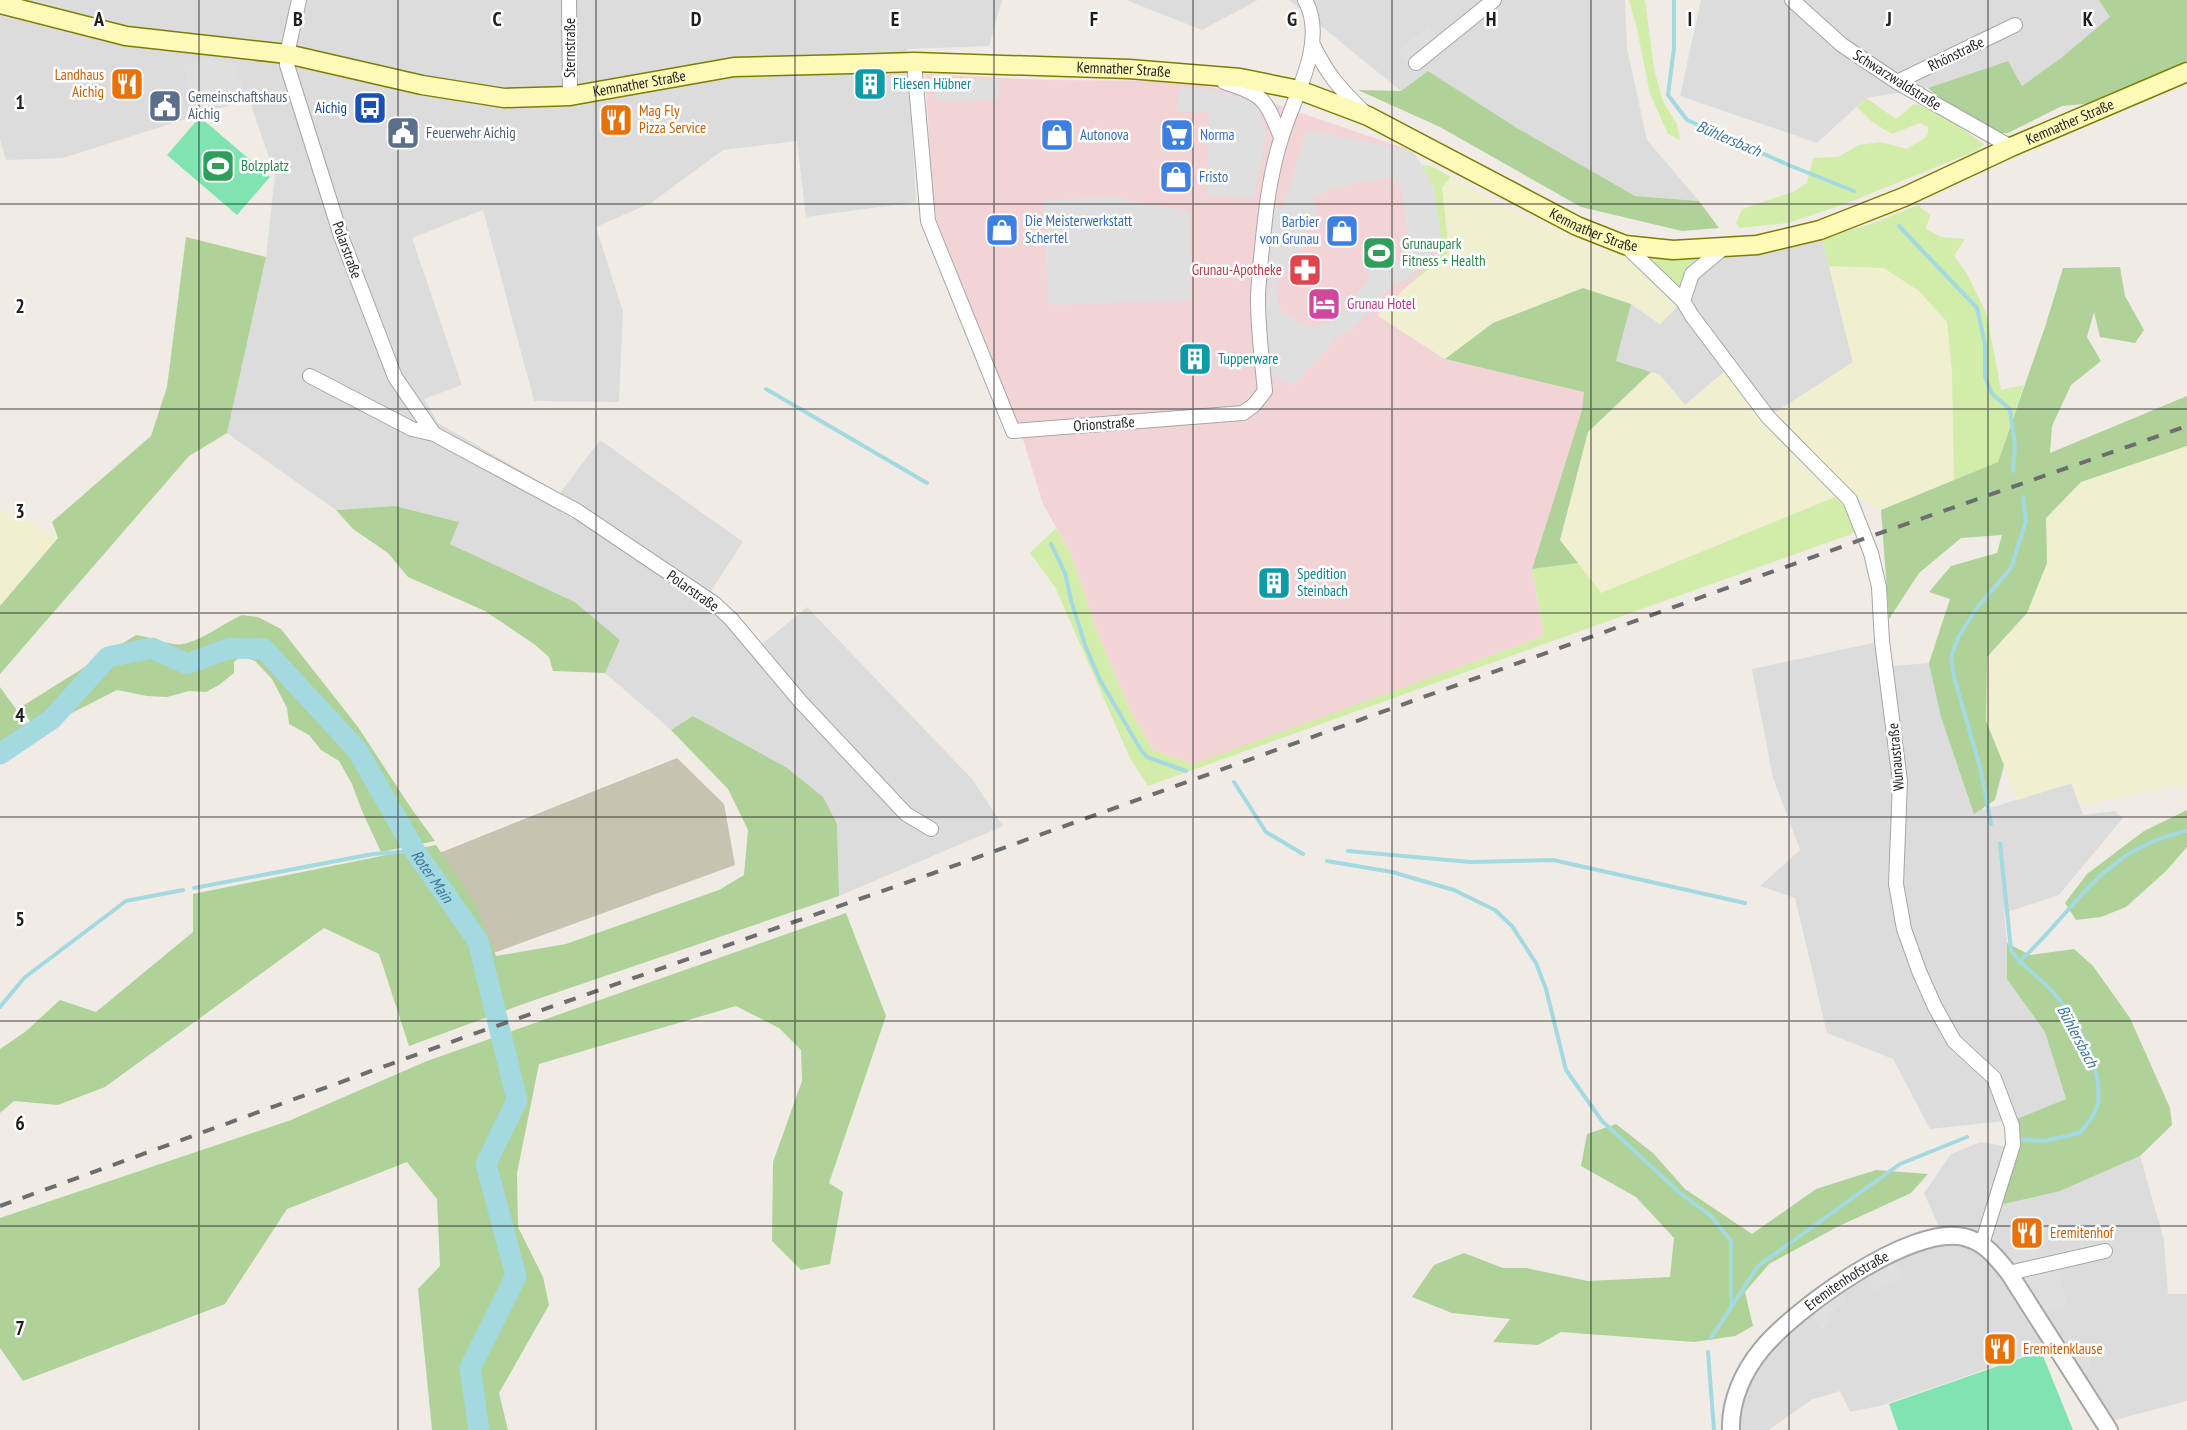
<svg xmlns="http://www.w3.org/2000/svg" width="2187" height="1430" viewBox="0 0 2187 1430" font-family="'PT Sans Narrow',sans-serif">
	<style>
		.residential { fill: #dddcdc }
		.commercial { fill: #f2d4d6 }
		.construction { fill: #c6c3b0 }
		.farmland { fill: #f0efd0 }
		.grass { fill: #d2eda9 }
		.forest { fill: #afd298 }
		.pitch { fill: #7fe3b2 }
		.parking { fill: #dfdfdf; fill-rule: evenodd }
		.lines { fill: none; stroke-linecap: round; stroke-linejoin: round }
		.stream { stroke: #a3d9e0; stroke-width: 4 }
		.river { stroke: #a3d9e0; stroke-width: 21 }
		.minor-casing { stroke: #a6a6a6; stroke-width: 16 }
		.tertiary-casing { stroke: #a6a6a6; stroke-width: 20 }
		.secondary-casing { stroke: #7d7d00; stroke-width: 21 }
		.minor { stroke: #fff; stroke-width: 14 }
		.tertiary { stroke: #fff; stroke-width: 16 }
		.secondary { stroke: #fdf9b7; stroke-width: 18 }
		.rail { stroke: #6d6d6d; stroke-width: 4; stroke-dasharray: 12 12; stroke-linecap: butt }
		.grid { fill: none; stroke: #1f1f1f; stroke-width: 1.5; stroke-opacity: 0.55 }
		.labels { text-anchor: middle; stroke-width: 5; stroke-linejoin: round; paint-order: stroke }
		.street-label { font-size: 15px; fill: #1f1f1f; stroke: #fff }
		.food-label { font-size: 15px; fill: #c56008; stroke: #fff; text-anchor: start }
		.culture-label { font-size: 15px; fill: #0d838f; stroke: #fff; text-anchor: start }
		.service-label { font-size: 15px; fill: #4e5e75; stroke: #fff; text-anchor: start }
		.transit-label { font-size: 15px; fill: #164399; stroke: #fff; text-anchor: end }
		.shop-label { font-size: 15px; fill: #366cbe; stroke: #fff; text-anchor: start }
		.leisure-label { font-size: 15px; fill: #27864d; stroke: #fff; text-anchor: start }
		.health-label { font-size: 15px; fill: #be3a42; stroke: #fff; text-anchor: end }
		.hotel-label { font-size: 15px; fill: #b23c85; stroke: #fff; text-anchor: start }
		.water-label { font-size: 16px; font-style: italic; fill: #3e779c; stroke: #fff }
		.grid-label { font-size: 20px; text-anchor: middle; font-weight: bold; fill: #1f1f1f; stroke: #fff; stroke-width: 5; stroke-linejoin: round; paint-order: stroke }
	</style>
	<rect width="100%" height="100%" fill="#f1ebe5"/>
	<path class="residential" d="M0,0h1002l-13,46 -82,3 9,153 -110,15 -9,-76 -74,9 -72,53 -55,24 27,85 -4,90 -85,-1 -51,-191 -71,28 50,147 -38,14 14,24 122,70 40,-53 143,102 -32,49 51,53 45,-37 165,172 31,47 -164,70 -2,-72 -143,-108 -23,14 -66,-57 15,-33 -45,-38 -125,-58 8,-22 -63,-16 -59,4 -109,-77 39,-176 9,-82 -26,-76 -186,59 -57,2 -6,-20z
		M1126,0h132l-56,30z
		M1289,0h336l2,48 20,92 52,61 -64,-5 -118,-68 -89,-57 -27,20z
		M1701,0h398l12,17 -50,41 -39,28 -14,-25 -80,27 -62,10 -49,45 -137,-47z
		M1820,230l33,132 -85,55 -38,-50 -45,38 -25,-30 -44,-14 15,-57 29,20 32,-50 30,-25z
		M1877,642l5,25 71,-6 30,149 89,-27 11,32 32,-4 8,7 -64,77 -55,18 3,30v36l38,53 21,67 -52,21 -84,9 -37,-70 -66,-26 -32,-135 -35,-12 40,-36 -27,-72 -21,-109z
		M1981,1142l34,6 45,43 80,-35 24,84 4,54h19v107l-83,22 -49,-78 -172,60 -33,7 -10,-21 -29,9 -42,30h-38l28,-82 144,-105 36,-16 -15,-34 27,-39z"/>
	<path class="commercial" d="M925,74l121,6 132,1 64,12 171,58 20,34 10,66 -65,64 67,44 140,33 -3,18 -50,159 12,67 -329,122 -22,6 -40,-14 -22,-38 -32,-75 -28,-83 -28,-50 -26,-84 -80,-197 -5,-39z"/>
	<path class="construction" d="M677,758l47,46 11,61 -266,97 -62,-96z"/>
	<path class="farmland" d="M1451,177l54,29 90,41 41,9 47,45 -23,23 -29,-20 -138,19 -48,36 -67,-43 28,-29 43,-34 -7,-66z
		M1829,266l55,2 35,23 28,31 5,50 2,108 -73,30 -21,-10 -86,-86 79,-52z
		M1725,371l36,50 74,76 -234,96 -41,-53 28,-108 63,-60 9,3 25,30z
		M2187,446v341l-11,-2 -96,21 -9,-23 -53,17 -32,-79 1,-64 40,-44 20,-50 -1,-45 35,-36z
		M0,509l59,27 -59,70z"/>
	<path class="grass" d="M1629,0h16l9,69 9,32 14,23 3,16 -12,-6 -18,-40 -13,-65z
		M1866,98l30,21 18,-15 17,3 53,37 -6,6 -133,54 -57,19 -49,5 -3,-5 6,-14 51,-17 14,-9 6,-25 25,-1 21,-12 22,-3 25,7 16,-9 6,-6v-7l-8,-4 -28,11 -20,-12 -15,-15z
		M1421,165l10,1 20,11 -9,10 7,66 -43,34 37,-36 -10,-66z
		M1918,205l12,10 -4,14 15,8 24,2 -11,17 12,16 21,43 14,75 23,-5 -26,77 -44,18 -2,-108 -5,-50 -28,-31 -35,-23 -55,-2 -7,-28 49,-14z
		M1649,255l56,6 -23,33 -37,-37z
		M1835,497l14,14 8,21 -709,254 -18,-28 -75,-171 -25,-34 26,-25 15,26 28,83 32,75 22,38 40,14 351,-128 -12,-67 46,-6 23,30z"/>
	<path class="forest" d="M2099,0h88v61l-93,42 -32,3 -54,27h-12l-56,-34 -12,-11 80,-27 14,25 39,-28 49,-41z
		M1428,71l89,57 118,68 64,5 20,27 -37,3 -101,-24 -141,-80 -82,-37 43,1z
		M186,237l80,20 -39,176 -38,23 -189,218v-68l58,-68 -6,-16 99,-86 16,-49z
		M2120,267l5,29 19,34 -9,13 -35,-6 -6,-25 -7,25 14,24 -30,24 -19,41 -2,27 137,-57v50l-106,36 -35,36 1,45 -20,50 -40,44 -1,64 18,44 -9,35 -21,14 -33,-97 -12,-54 21,-64 -21,-7 22,-26 46,-13 5,-18 -41,3 -42,35 -30,46 -8,-109 117,-48 47,-135 18,-59z
		M1583,288l48,16 -15,57 35,11 -63,60 -28,108 18,23 -46,6 50,-159 2,-18 -139,-33 48,-36z
		M395,506l64,16 -9,22 125,58 45,38 -15,33 -52,-2 -4,-14 -15,-13 -49,-33 -77,-34 -20,-24 -35,-24 -17,-19z
		M242,615l16,2 23,12 77,98 53,81 24,33 -54,11 -19,-41 -10,-27 -13,-23 -18,-11 -12,-15 -20,-11 -2,-16 -15,-29 -17,-18 -14,-5 -7,6v11l-15,12 -13,7 -17,-1 -22,6 -20,-1 -30,-6 -53,27 -25,19 -18,-29 115,-72c15,2 24,7 37,9 20,4 50,-21 69,-29z
		M0,687l34,47 -34,27z
		M693,716l94,52 36,29 14,27 2,72 -313,107 -117,43 -30,-92 -55,-26 -219,159 -47,18 -44,-4 -14,12v-64l25,-17 35,-32 36,12 97,-80v-38l243,-49 38,56 22,55 70,-12 153,-54 25,-15 4,-45 -20,-41 -57,-59z
		M2187,810v37l-21,24 -40,36 -25,10 -25,3 -11,-17 22,-29 57,-43z
		M846,913l40,103 -57,167 14,9 -13,72 -29,6 -29,-29 1,-79 29,-81 -1,-31 -22,-22 -43,-22 -197,58 -22,109 1,54 25,50 6,28 -50,88 9,37h-76l-14,-141 22,-23 -3,-67 -30,-37 -120,47 -62,95 -202,77 -23,-33v-130l291,-98 136,-59z
		M2007,943l23,12 44,-6 19,17 37,52 40,90 2,17 -32,31 -80,35 -65,15 19,-86 52,-21 -21,-67 -38,-53z
		M1616,1124l37,29 32,36 67,45 64,-45 60,-19 52,4 -17,19 -74,34 -68,37 -24,28 8,34 -18,10 -41,6 -133,-10 -23,13 -45,-3 17,-23 -58,-6 -40,-16 22,-32 30,-12 39,15h23l62,13 82,-4 4,-39 -38,-41 -55,-31 6,-32z"/>
	<path class="pitch" d="M200,117l70,60 -33,38 -70,-60z
		M2041,1351l32,79h-175l-9,-26z"/>
	<path class="parking" d="M1428,26l11,12 -31,26 -11,-12z
		M207,58l26,5 15,32 -50,17 -15,-46z
		M1000,79l-2,21 -62,1v-21z
		M1180,87l28,2 45,12 8,13 5,20 -11,64 -48,-2 2,-84 -32,-1z
		M1307,130l106,21 20,34 9,57 -34,37 -17,7 -38,43 -15,7 -46,50 -22,-11 -4,-57 8,-110 9,1zM1392,177l9,12 9,59 -10,12 -32,8 1,10 -33,42 -27,8 -30,-18 -3,-24 34,-46 -6,-4 7,-10h9l-7,-27 14,-10z
		M1110,197l80,14 1,89 -142,5 -6,-104z
		M2038,1243l3,15 -30,4 -3,-12z
		M1896,1261l8,16 -29,14 -8,-15z
		M2056,1266l12,38 -22,9 -26,-38z
		M1842,1293l6,9 -20,13 2,9 -10,6 -8,-15z
		M2089,1352v21l-7,2 -10,-19z"/>
	<g class="lines">
		<path class="stream" d="M1674,0v48l-6,47 19,25 104,46 63,25
			M1899,226l78,82 8,36v33l7,17 18,15 5,37 -2,25
			M766,389l161,94
			M1051,544l14,29 6,27 14,45 15,35 41,70 6,7 39,14
			M1234,782l32,50 37,22
			M1991,824l-11,-57 -26,-90 -3,-20 7,-19 18,-29 35,-41 15,-47 -3,-24
			M2000,843l11,107c10,16 26,25 39,39 25,26 52,76 48,113 -1,11 -12,23 -18,31l-36,8 -28,-2
			M1348,851l122,11 83,-2 192,43
			M1327,861l65,11 62,18 41,20 17,16 24,37 10,26 20,81 36,51 77,71 32,24 20,25v66
			M194,888l179,-34 42,-3
			M2019,962c59,-54 81,-112 168,-131
			M0,1007l24,-29 102,-77 57,-11
			M1711,1338l47,-72 142,-102 67,-27
			M1708,1352l6,78"/>
		<path class="river" id="s1" d="M0,754l52,-35 56,-62 44,-9 35,16 43,-16 34,1 94,102 57,100 63,90 39,159 -31,64 30,112 -46,92 9,62"/>
		<defs>
			<path id="minor" d="M299,0l-12,54v11l54,171 54,141 39,57 143,77 138,93 16,15 69,82 106,113 25,15
				M569,0l1,96
				M1792,0l50,45 55,37 114,65
				M1312,43c15,31 27,45 52,69
				M914,62l14,159 85,210 230,-18 11,-8 11,-14c-3,-30 -7,-61 -7,-92 0,-13 2,-27 3,-41 4,-41 8,-83 21,-122 12,-40 46,-95 23,-136
				M1416,63l78,-63
				M1224,82c41,14 40,15 57,55
				M1897,82l118,-57
				M1625,245l58,56 9,15 76,101 82,83 21,53 8,34 3,54 18,140 -4,103 8,45 15,42 16,36 19,34 40,37 18,48 1,19 -31,99
				M1683,301l9,-27 30,-25
				M310,376l102,53 22,5
				M2009,1273l96,-22"/>
			<g id="tertiary">
				<path id="s2" d="M1731,1430c-1,-29 12,-58 30,-80 32,-40 150,-126 203,-113 21,5 32,20 45,36l100,157"/>
			</g>
			<g id="secondary">
				<path id="s3" d="M0,4l126,32 161,18 135,31 82,13 66,-2 164,-29 118,-3 62,-2 215,7 111,9 59,12 69,26 209,110 48,19 48,5 84,-5 63,-15 84,-33 107,-50 176,-75"/>
			</g>
		</defs>
		<use href="#minor" class="minor-casing"/>
		<use href="#tertiary" class="tertiary-casing"/>
		<use href="#secondary" class="secondary-casing"/>
		<use href="#minor" class="minor"/>
		<use href="#tertiary" class="tertiary"/>
		<use href="#secondary" class="secondary"/>
		<path class="rail" d="M0,1206l465,-169 466,-163 935,-336 321,-112"/>
	</g>
	<path class="grid" d="M199,0v1430M398,0v1430M596,0v1430M795,0v1430M994,0v1430M1193,0v1430M1392,0v1430M1591,0v1430M1789,0v1430M1988,0v1430M0,204h2187M0,409h2187M0,613h2187M0,817h2187M0,1021h2187M0,1226h2187"/>
	<defs>
		<symbol id="restaurant-square" viewBox="-11 -11 22 22"><rect x="-9" y="-9" width="18" height="18" rx="4" fill="#e8710a" stroke="#fff"/><path d="M-5-6h1v4h1v-4h1v4h1v-4h1v5L-1.5 .5V6h-2V.5L-5-1ZM5-6V6H3V1.5H1.5Q1.5-4 5-6Z" fill="#fff"/></symbol>
		<symbol id="building-square" viewBox="-11 -11 22 22"><rect x="-9" y="-9" width="18" height="18" rx="4" fill="#0f9aa8" stroke="#fff"/><path d="M-4-6H4V6H1V3H-1V6H-4ZM-2.5-4.3h1.7v1.8h-1.7ZM.8-4.3h1.7v1.8H.8ZM-2.5-1h1.7V.8h-1.7ZM.8-1h1.7V.8H.8Z" fill="#fff"/></symbol>
		<symbol id="civic-square" viewBox="-11 -11 22 22"><rect x="-9" y="-9" width="18" height="18" rx="4" fill="#5c6f8a" stroke="#fff"/><path d="M-.6-6.5H3V-4.5H.6V-3L4-1V1h2V6H-6V1h2V-1L-.6-3ZM-1.2 2.5V6h2.4V2.5Z" fill="#fff"/></symbol>
		<symbol id="bus-square" viewBox="-11 -11 22 22"><rect x="-9" y="-9" width="18" height="18" rx="4" fill="#1a4fb4" stroke="#fff"/><path d="M-5-6H5V4H4V6H2V4H-2V6H-4V4H-5ZM-3.5-4V0h7V-4ZM-3.5 1.2v1.5H-2V1.2ZM2 1.2v1.5H3.5V1.2Z" fill="#fff"/></symbol>
		<symbol id="shop-square" viewBox="-11 -11 22 22"><rect x="-9" y="-9" width="18" height="18" rx="4" fill="#3f7fe0" stroke="#fff"/><path d="M-5-2.5h2.3a2.7 3.5 0 0 1 5.4 0H5L5.5 6h-11ZM-1.5-2.5h3a1.5 2.3 0 0 0-3 0Z" fill="#fff"/></symbol>
		<symbol id="supermarket-square" viewBox="-11 -11 22 22"><rect x="-9" y="-9" width="18" height="18" rx="4" fill="#3f7fe0" stroke="#fff"/><path d="M-6-5.5h2.5l.6 2H6L4.5 2H-2.5L-4.4-4H-6ZM-1.5 3.2a1.3 1.3 0 1 0 .1 0ZM3 3.2a1.3 1.3 0 1 0 .1 0Z" fill="#fff"/></symbol>
		<symbol id="stadium-square" viewBox="-11 -11 22 22"><rect x="-9" y="-9" width="18" height="18" rx="4" fill="#2e9e5b" stroke="#fff"/><path d="M0-5a6.5 5 0 1 0 0 10a6.5 5 0 1 0 0-10ZM-3.5-1.8h7v3.6h-7Z" fill="#fff"/></symbol>
		<symbol id="pharmacy-square" viewBox="-11 -11 22 22"><rect x="-9" y="-9" width="18" height="18" rx="4" fill="#e0444e" stroke="#fff"/><path d="M-2-6h4v4h4v4h-4v4h-4v-4h-4v-4h4Z" fill="#fff"/></symbol>
		<symbol id="hotel-square" viewBox="-11 -11 22 22"><rect x="-9" y="-9" width="18" height="18" rx="4" fill="#d1479c" stroke="#fff"/><path d="M-6-4.5h1.5V1H6V5H4.5V3h-9V5H-6ZM-4 0a1.8 1.8 0 1 1 3.6 0ZM.5 0V-2.5h3Q6-2.5 6 0Z" fill="#fff"/></symbol>
	</defs>
	<g fill-rule="evenodd">
		<use href="#restaurant-square" x="108" y="65" width="38" height="38"/>
		<use href="#building-square" x="851" y="65" width="38" height="38"/>
		<use href="#civic-square" x="146" y="87" width="38" height="38"/>
		<use href="#bus-square" x="351" y="89" width="38" height="38"/>
		<use href="#restaurant-square" x="597" y="101" width="38" height="38"/>
		<use href="#civic-square" x="384" y="114" width="38" height="38"/>
		<use href="#shop-square" x="1038" y="116" width="38" height="38"/>
		<use href="#supermarket-square" x="1158" y="116" width="38" height="38"/>
		<use href="#stadium-square" x="199" y="147" width="38" height="38"/>
		<use href="#shop-square" x="1157" y="158" width="38" height="38"/>
		<use href="#shop-square" x="983" y="211" width="38" height="38"/>
		<use href="#shop-square" x="1323" y="212" width="38" height="38"/>
		<use href="#stadium-square" x="1360" y="234" width="38" height="38"/>
		<use href="#pharmacy-square" x="1286" y="251" width="38" height="38"/>
		<use href="#hotel-square" x="1305" y="285" width="38" height="38"/>
		<use href="#building-square" x="1176" y="340" width="38" height="38"/>
		<use href="#building-square" x="1255" y="564" width="38" height="38"/>
		<use href="#restaurant-square" x="2008" y="1214" width="38" height="38"/>
		<use href="#restaurant-square" x="1981" y="1330" width="38" height="38"/>
	</g>
	<g class="labels">
		<g class="street-label">
			<text transform="translate(570 48) rotate(-90)" y="5">Sternstraße</text>
			<text transform="translate(1956 54) rotate(-26)" y="5">Rhönstraße</text>
			<text dy="5" stroke="none"><textPath href="#s3" startOffset="1136">Kemnather Straße</textPath></text>
			<text transform="translate(1897 80) rotate(32)" y="5">Schwarzwaldstraße</text>
			<text dy="5" stroke="none"><textPath href="#s3" startOffset="650">Kemnather Straße</textPath></text>
			<text dy="5" stroke="none"><textPath href="#s3" startOffset="2144">Kemnather Straße</textPath></text>
			<text dy="5" stroke="none"><textPath href="#s3" startOffset="1640">Kemnather Straße</textPath></text>
			<text transform="translate(347 250) rotate(70)" y="5">Polarstraße</text>
			<text transform="translate(1104 424) rotate(-4)" y="5">Orionstraße</text>
			<text transform="translate(693 591) rotate(35)" y="5">Polarstraße</text>
			<text transform="translate(1896 757) rotate(-95)" y="5">Wunaustraße</text>
			<text dy="5" stroke="none"><textPath href="#s2" startOffset="198">Eremitenhofstraße</textPath></text>
		</g>
		<g class="food-label">
			<text x="104" y="80" text-anchor="end">Landhaus<tspan x="104" dy="17">Aichig</tspan></text>
			<text x="639" y="116">Mag Fly<tspan x="639" dy="17">Pizza Service</tspan></text>
			<text x="2050" y="1238">Eremitenhof</text>
			<text x="2023" y="1354">Eremitenklause</text>
		</g>
		<g class="culture-label">
			<text x="893" y="89">Fliesen Hübner</text>
			<text x="1218" y="364">Tupperware</text>
			<text x="1297" y="579">Spedition<tspan x="1297" dy="17">Steinbach</tspan></text>
		</g>
		<g class="service-label">
			<text x="188" y="102">Gemeinschaftshaus<tspan x="188" dy="17">Aichig</tspan></text>
			<text x="426" y="138">Feuerwehr Aichig</text>
		</g>
		<g class="transit-label">
			<text x="347" y="113">Aichig</text>
		</g>
		<g class="shop-label">
			<text x="1080" y="140">Autonova</text>
			<text x="1200" y="140">Norma</text>
			<text x="1199" y="182">Fristo</text>
			<text x="1025" y="226">Die Meisterwerkstatt<tspan x="1025" dy="17">Schertel</tspan></text>
			<text x="1319" y="227" text-anchor="end">Barbier<tspan x="1319" dy="17">von Grunau</tspan></text>
		</g>
		<g class="leisure-label">
			<text x="241" y="171">Bolzplatz</text>
			<text x="1402" y="249">Grunaupark<tspan x="1402" dy="17">Fitness + Health</tspan></text>
		</g>
		<g class="health-label">
			<text x="1282" y="275">Grunau-Apotheke</text>
		</g>
		<g class="hotel-label">
			<text x="1347" y="309">Grunau Hotel</text>
		</g>
		<g class="water-label">
			<text transform="translate(1729 138) rotate(23)" y="6">Bühlersbach</text>
			<text dy="6" stroke="none"><textPath href="#s1" startOffset="594">Roter Main</textPath></text>
			<text transform="translate(2078 1036) rotate(62)" y="6">Bühlersbach</text>
		</g>
	</g>
	<g class="grid-label">
		<text x="99" y="26">A</text>
		<text x="298" y="26">B</text>
		<text x="497" y="26">C</text>
		<text x="696" y="26">D</text>
		<text x="895" y="26">E</text>
		<text x="1094" y="26">F</text>
		<text x="1292" y="26">G</text>
		<text x="1491" y="26">H</text>
		<text x="1690" y="26">I</text>
		<text x="1889" y="26">J</text>
		<text x="2088" y="26">K</text>
		<text x="20" y="109">1</text>
		<text x="20" y="313">2</text>
		<text x="20" y="518">3</text>
		<text x="20" y="722">4</text>
		<text x="20" y="926">5</text>
		<text x="20" y="1130">6</text>
		<text x="20" y="1335">7</text>
	</g>
</svg>
